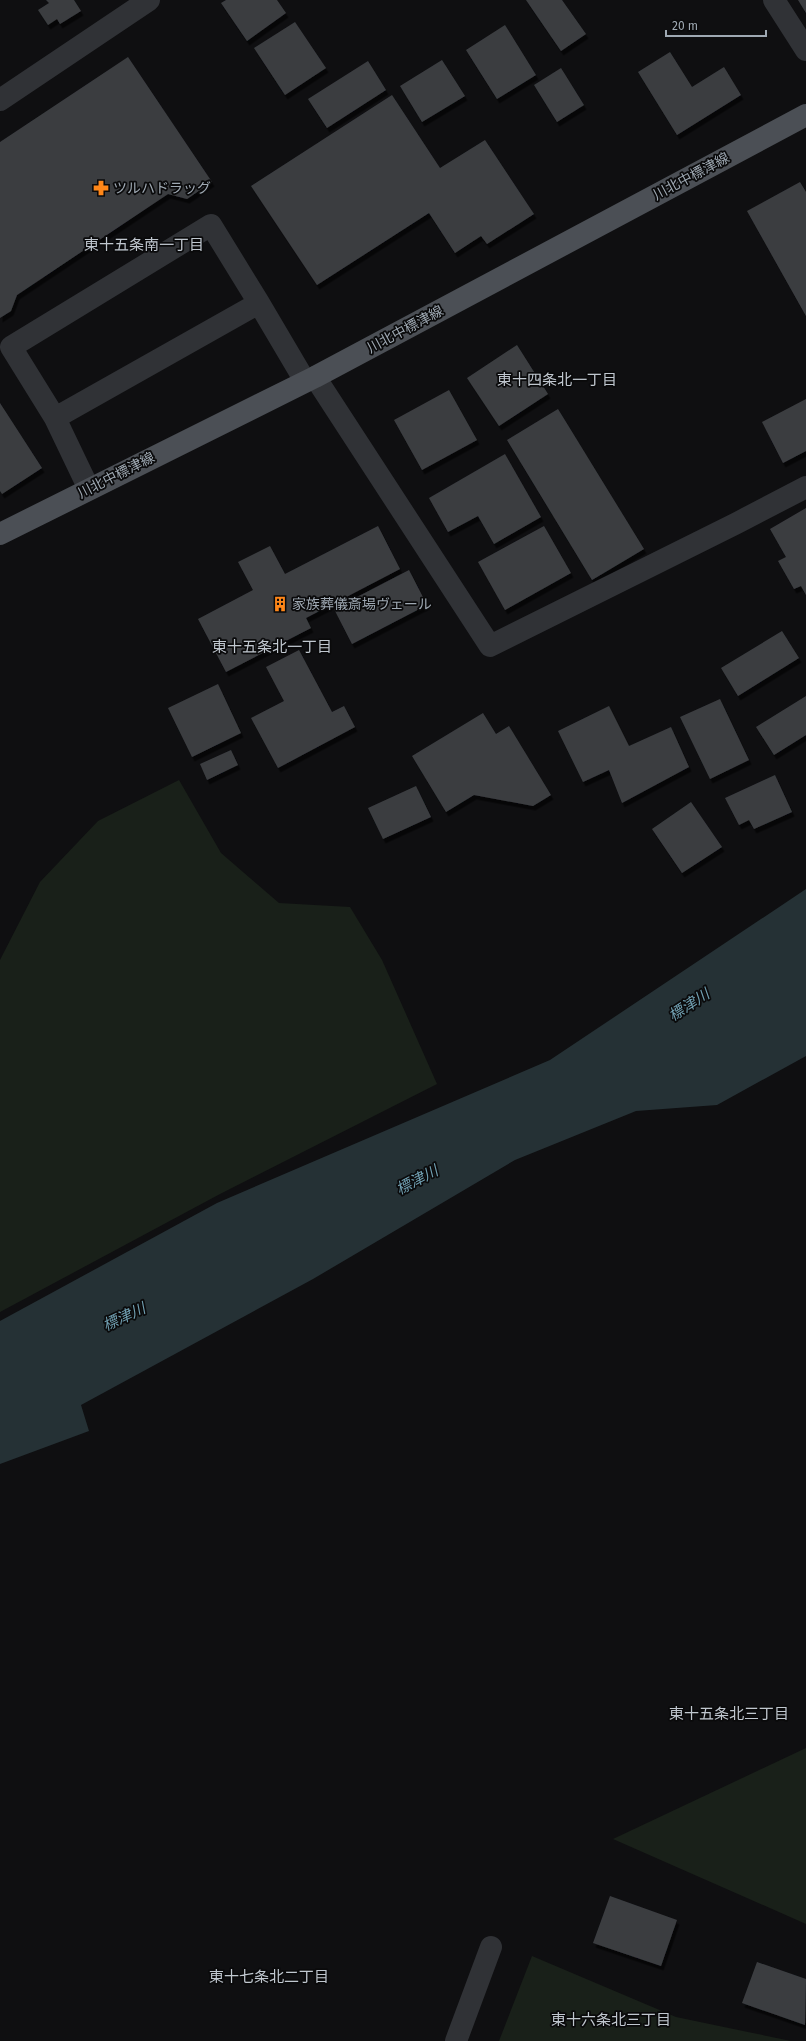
<svg xmlns="http://www.w3.org/2000/svg" width="806" height="2041" viewBox="0 0 806 2041" font-family="'Fira Sans','Noto Sans JP',sans-serif">
	<style>
		.green { fill: #192019 }
		.water { fill: #253135 }
		.building { fill: #3b3d41; filter: url(#shadow) }
		.lines { fill: none; stroke-linecap: round; stroke-linejoin: round }
		.minor { stroke: #303236; stroke-width: 22 }
		.major { stroke: #4b4f55; stroke-width: 22 }
		.labels { text-anchor: middle; stroke-width: 3.5; stroke-linejoin: round; paint-order: stroke }
		.street-label { font-size: 14px; fill: #9fa9b3; stroke: #0a0a0b }
		.poi-label { font-size: 14px; fill: #9fa9b3; stroke: #0a0a0b; text-anchor: start }
		.neighbourhood-label { font-size: 15px; fill: #c0c7cf; stroke: #0a0a0b }
		.water-label { font-size: 15px; font-style: italic; fill: #71a0b2; stroke: #0a0a0b }
	</style>
	<defs>
		<filter id="shadow"><feDropShadow dx="2.5" dy="4.5" stdDeviation="0" flood-color="#0009"/></filter>
	</defs>
	<rect width="100%" height="100%" fill="#0f0f11"/>
	<path class="green" d="M179,780l42,73 58,50 71,4 32,53 55,124 -217,110 -220,118v-352l40,-78 58,-61z
		M806,1748v176l-193,-85z
		M532,1956l144,61 115,24h-292z"/>
	<path class="water" d="M806,889v167l-89,49 -81,6 -121,49 -202,119 -232,126 8,26 -89,33v-143l217,-118 333,-143z"/>
	<path class="building" d="M46,0h28l7,11 -21,13 -3,-5 -9,6 -10,-15 11,-7z
		M226,0h51l9,13 -39,28 -26,-38z
		M526,0h36l24,34 -25,17z
		M798,0h8v13z
		M295,22l31,46 -41,27 -31,-47z
		M505,25l31,50 -39,24 -31,-49z
		M670,52l22,35 32,-20 17,28 -64,40 -39,-63z
		M128,57l84,125 -25,17 -19,-5 -151,101 -6,16 -11,7v-176z
		M442,60l23,36 -43,26 -22,-36z
		M368,61l18,29 -59,38 -19,-29z
		M561,68l23,37 -27,17 -23,-37z
		M392,95l48,73 45,-28 49,74 -47,30 -6,-8 -26,17 -26,-40 -112,72 -66,-99z
		M800,182l6,10v124l-59,-105z
		M517,345l31,49 -49,32 -32,-48z
		M449,390l28,50 -55,30 -28,-50z
		M806,399v52l-23,12 -21,-41z
		M0,403l42,65 -40,26 -2,-3z
		M558,409l86,140 -52,31 -85,-140z
		M505,454l36,63 -47,27 -16,-28 -30,16 -19,-34z
		M806,508v87l-5,-9 -7,3 -16,-28 8,-4 -16,-28z
		M378,526l22,43 -94,49 5,10 -85,44 -28,-53 55,-29 -15,-28 32,-16 15,28z
		M544,526l27,47 -66,37 -27,-48z
		M409,570l18,35 -75,39 -18,-35z
		M782,631l17,27 -61,38 -17,-28z
		M299,650l33,62 12,-6 11,21 -77,41 -27,-50 33,-17 -18,-34z
		M218,684l23,49 -49,24 -24,-49z
		M806,696v39l-32,20 -18,-28z
		M720,699l29,61 -39,19 -30,-62z
		M609,706l20,40 42,-19 18,40 -67,36 -13,-33 -26,12 -25,-51z
		M483,713l13,21 13,-8 42,69 -18,11 -59,-11 -28,17 -34,-56z
		M231,750l7,15 -31,15 -7,-16z
		M775,775l17,37 -38,17 -5,-9 -10,5 -14,-27z
		M416,786l15,31 -48,22 -15,-31z
		M691,802l31,45 -40,26 -30,-44z
		M610,1896l67,24 -16,46 -68,-23z
		M757,1962l49,17 -1,46 -63,-22z"/>
	<g class="lines">
		<path class="minor" d="M774,0l32,50
			M0,100l149,-100
			M315,377l175,269 247,-123 69,-36
			M55,418l-44,-71 200,-122 48,78
			M89,489l-34,-71 204,-115 46,78
			M456,2041l35,-94"/>
		<path class="major" d="M0,534l315,-157 491,-262"/>
	</g>
	<defs>
		<symbol id="pharmacy-bare" viewBox="-9 -9 18 18"><path d="M-2-6h4v4h4v4h-4v4h-4v-4h-4v-4h4Z" fill="#ff8719" stroke="#0a0a0b" stroke-width="2.5" paint-order="stroke"/></symbol>
		<symbol id="building-bare" viewBox="-9 -9 18 18"><path d="M-4-6H4V6H1V3H-1V6H-4ZM-2.5-4.3h1.7v1.8h-1.7ZM.8-4.3h1.7v1.8H.8ZM-2.5-1h1.7V.8h-1.7ZM.8-1h1.7V.8H.8Z" fill="#ff8719" stroke="#0a0a0b" stroke-width="2.5" paint-order="stroke"/></symbol>
	</defs>
	<g fill-rule="evenodd">
		<use href="#pharmacy-bare" x="90" y="177" width="22" height="22"/>
		<use href="#building-bare" x="269" y="593" width="22" height="22"/>
	</g>
	<g class="labels">
		<g class="street-label">
			<text transform="translate(691 176) rotate(-28)" y="5">川北中標津線</text>
			<text transform="translate(405 329) rotate(-28)" y="5">川北中標津線</text>
			<text transform="translate(116 475) rotate(-27)" y="5">川北中標津線</text>
		</g>
		<g class="poi-label">
			<text x="113" y="193">ツルハドラッグ</text>
			<text x="292" y="609">家族葬儀斎場ヴェール</text>
		</g>
		<g class="neighbourhood-label">
			<text x="144" y="250">東十五条南一丁目</text>
			<text x="557" y="385">東十四条北一丁目</text>
			<text x="272" y="652">東十五条北一丁目</text>
			<text x="729" y="1719">東十五条北三丁目</text>
			<text x="269" y="1982">東十七条北二丁目</text>
			<text x="611" y="2025">東十六条北三丁目</text>
		</g>
		<g class="water-label">
			<text transform="translate(689 1005) rotate(-33)" y="5">標津川</text>
			<text transform="translate(417 1180) rotate(-28)" y="5">標津川</text>
			<text transform="translate(124 1317) rotate(-25)" y="5">標津川</text>
		</g>
	</g>
	<path d="M666 30v6h100v-6" fill="none" stroke="#9fa9b3" stroke-width="2"/>
	<text x="672" y="30" font-size="12" fill="#9fa9b3" stroke="#0a0a0b" stroke-width="3" paint-order="stroke">20 m</text>
</svg>
